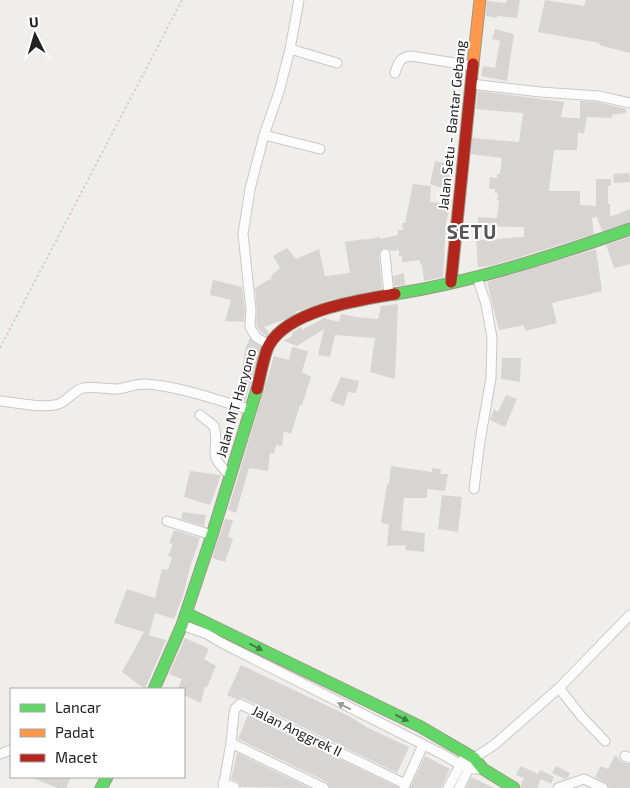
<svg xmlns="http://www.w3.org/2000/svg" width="630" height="788" viewBox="0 0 630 788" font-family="'Exo 2',sans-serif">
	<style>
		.building { fill: #d7d4d2 }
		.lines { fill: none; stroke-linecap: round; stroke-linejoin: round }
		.street-casing { stroke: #c9c8c7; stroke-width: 11 }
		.fast-casing { stroke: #999a82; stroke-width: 13 }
		.slow-casing { stroke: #999a82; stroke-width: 13 }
		.jam-casing { stroke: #999a82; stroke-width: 13 }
		.path { stroke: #dccecd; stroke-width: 2; stroke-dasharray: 2.5 2.5; stroke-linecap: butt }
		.street { stroke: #fdfcfc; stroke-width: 9 }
		.fast { stroke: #63d668; stroke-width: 11 }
		.slow { stroke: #ff974d; stroke-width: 11 }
		.jam { stroke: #b3261e; stroke-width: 11 }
		.oneway { fill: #427c45 }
		.oneway2 { fill: #9a9a9a }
		.labels { text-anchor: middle; stroke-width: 4; stroke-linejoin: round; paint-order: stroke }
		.street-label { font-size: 14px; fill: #222; stroke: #fff }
		.district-label { font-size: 19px; font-weight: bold; letter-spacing: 1px; fill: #555; stroke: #fff }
	</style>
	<rect width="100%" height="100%" fill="#f0eeeb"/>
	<path class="building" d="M507,0h13l-3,18 -20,-2v2l-11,-2 1,-15 19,2z
		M545,0l39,6 2,-6h44v53l-31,-8 1,-2 -62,-11z
		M495,29l19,5 -7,47 -26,-5 2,-10 12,2 5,-27 -8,-2z
		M478,91l86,11 -3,15 9,1h10v-17l18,1 28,7v4l-14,2v3l-25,-1 -3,17 -6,-2 -1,18h-23l-5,41h31v14l16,1v-27h15v7h-3v18h2v13l20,-8v13l-28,9 -5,-14 -5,1 2,16 -80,25 -24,7 -12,1 -2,-27 48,-3v-10l-46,-1v-9l19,1 2,-18h-2l1,-7h-3v-4h-6l1,-12 7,1v-4h3l2,-16 -31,-4 1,-16 47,4 4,-29 -47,-4z
		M435,161l18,4 -6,25 -17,-6z
		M629,173l1,9 -16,1 -1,-9z
		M413,184l18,2 -1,16 21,2 -5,18 -3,55 -19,4 -2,-17 -2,-1v-3l-18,2v-6h-3v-6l-8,1 -3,-2 -4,-1 -4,3 -1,4 3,34 -52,11 -35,12 1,1 -10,6 -22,8 5,5 -2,4 -6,-4 -5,-7 2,-2h-2l1,-13 -2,-22 17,-10 -1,-2 9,-8 -7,-12 14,-8 9,11 23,-10 6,27 25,-3 -5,-31 18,-3v1l17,-3v2l18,-4v-5h5l-1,-7h3z
		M630,237v27l-16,4 -8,-23z
		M596,249l6,42 -50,12 5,20 -32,8 -1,-6 -25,5 -12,-48z
		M404,273l1,12 -11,1 -1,-10z
		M213,280l29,7 3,23 -1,12 -19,-1 6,-21 -21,-5z
		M398,304l-3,75 -25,-7 5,-34 -40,-3 -5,22 -12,-2 6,-26 -27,17 -13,-5 8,-5v-3l7,-5 2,-1 1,3 22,-12 15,4 2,-8 15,3 22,2 3,-13z
		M250,338l11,9 -16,55 -9,-3 10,-52z
		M292,347l16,4 -6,21 9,5 -9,28h-2l-9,29 -7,-3 -2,15 -6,-1 -2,9 -4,-1 -2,18 -19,-3 -13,45 -8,-3 46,-154 15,4z
		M502,358h19l-1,24 -19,-3z
		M341,377l18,4 -3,12 -8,-1 -4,14 -14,-5z
		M506,395l11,4 -12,28 -15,-7 4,-11 4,3z
		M391,466l41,6v-4l9,1 -1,5h8l-3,17 -18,-2v9h-23l-3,32 24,3 -1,19 -19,-2 1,-5 -19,1 2,-22 -8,-1 6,-39h2z
		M190,471l31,4 -11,30 -26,-8z
		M442,495l20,2 -4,35 -20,-3z
		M183,512l23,3 -2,11 -23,-7z
		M225,519l8,1 -5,17 5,2 -8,23 -13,-4z
		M174,530l26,8 -10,29 -7,29 -9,23 -19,-6 -6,22 17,5 -21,49 -23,-17 22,-40 -30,-9 13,-34 28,9 7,-29 6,1 4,-13 -4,-1 5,-12 -4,-1z
		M185,638l24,11 -5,10 12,7 -9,21 -2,-1 -4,17 -17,-8v-6h-6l4,-10 -13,-5z
		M241,665l110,52 15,10 43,20 -12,26 -154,-75 -7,1 -9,-4z
		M248,715l150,72v1h-68l-3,-6 -89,-43z
		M237,753l73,35 -69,-1 -3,-5 -7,-2z
		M615,755l7,7 8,2v24h-21l-3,-5 -11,-6 6,-11 7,3z
		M425,756l25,13 -9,19h-31z
		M521,766l17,8 2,-4 14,7 -3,7 -10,-5 -4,9h-16v-4l3,-6 -8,-3z
		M556,766l14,7 -2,5 -3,1 -13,-6z
		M30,777h41l-5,11h-8z
		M471,777l23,11h-28z"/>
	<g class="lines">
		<defs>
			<path id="street" d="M290,49l47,14
				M395,73c3,-10 5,-16 16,-17l62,10
				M471,84l69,8 59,4 31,7
				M264,135l56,14
				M385,254l4,41
				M269,345l-13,-8 -6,-10 1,-17 -8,-76 7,-45 14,-54 15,-43 11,-43 9,-49
				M0,401c16,1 46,9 61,2 8,-4 13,-13 22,-15 11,-2 23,1 34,1 9,-1 18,-5 27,-5 32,1 76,17 107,26
				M200,415l14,11c7,25 -10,26 16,49
				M474,489l6,-48 11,-63 1,-40 -6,-34 -9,-27
				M167,521l45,14
				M182,625l25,9 15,9 218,110 28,16h15
				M559,688l23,29 23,24
				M231,743l93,45
				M0,754l11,-4
				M625,756l5,2
				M223,783l12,5
				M404,787l19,-42
				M223,788l8,-45 3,-30 1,-4 5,-5 165,80
				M448,788l18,-34
				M459,788l15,-30 20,-13 65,-57 71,-73
				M558,788l26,-9 19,9"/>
			<path id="fast" d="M395,294c81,-13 158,-38 235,-65
				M186,613l235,114 53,31 9,11 31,19
				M154,689l28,-64 30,-90 45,-146
				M101,788l6,-11"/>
			<path id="slow" d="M473,64l7,-64"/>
			<path id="jam" d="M451,282l22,-218
				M257,389c3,-11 7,-35 12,-44 20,-35 90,-45 126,-51"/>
		</defs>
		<use href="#street" class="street-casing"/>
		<use href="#fast" class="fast-casing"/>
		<use href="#slow" class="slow-casing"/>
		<use href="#jam" class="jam-casing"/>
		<path class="path" d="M0,348l182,-348"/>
		<use href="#street" class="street"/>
		<use href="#fast" class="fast"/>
		<use href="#slow" class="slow"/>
		<use href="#jam" class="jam"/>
	</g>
	<defs><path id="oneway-solid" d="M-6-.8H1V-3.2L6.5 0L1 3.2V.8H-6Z" transform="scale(1.25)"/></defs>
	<g class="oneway">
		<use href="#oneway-solid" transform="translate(256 647) rotate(27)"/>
		<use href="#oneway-solid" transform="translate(402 718) rotate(26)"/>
	</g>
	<use class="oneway2" href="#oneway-solid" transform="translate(344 706) rotate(-154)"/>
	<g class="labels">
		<g class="street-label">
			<text transform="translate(452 125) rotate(-84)" y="5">Jalan Setu - Bantar Gebang</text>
			<text transform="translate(236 403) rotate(-74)" y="5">Jalan MT Haryono</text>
			<text transform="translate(297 731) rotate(26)" y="5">Jalan Anggrek II</text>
		</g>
		<g class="district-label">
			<text x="472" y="239">SETU</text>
		</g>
	</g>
	<rect x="10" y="688" width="175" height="90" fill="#ffffff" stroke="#a7a7a7"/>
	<rect x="20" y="704" width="25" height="8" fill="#63d668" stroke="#a7a7a7"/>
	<text x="55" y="713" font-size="15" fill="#222222">Lancar</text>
	<rect x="20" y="729" width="25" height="8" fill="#ff974d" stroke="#a7a7a7"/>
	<text x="55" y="738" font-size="15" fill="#222222">Padat</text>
	<rect x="20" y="754" width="25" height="8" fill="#b3261e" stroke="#a7a7a7"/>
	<text x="55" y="763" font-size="15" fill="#222222">Macet</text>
	<g transform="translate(35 35) rotate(355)" stroke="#ffffff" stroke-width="4" paint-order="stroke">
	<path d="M0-4L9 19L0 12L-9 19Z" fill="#222222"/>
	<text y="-8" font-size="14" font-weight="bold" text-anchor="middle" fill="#222222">U</text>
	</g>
</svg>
